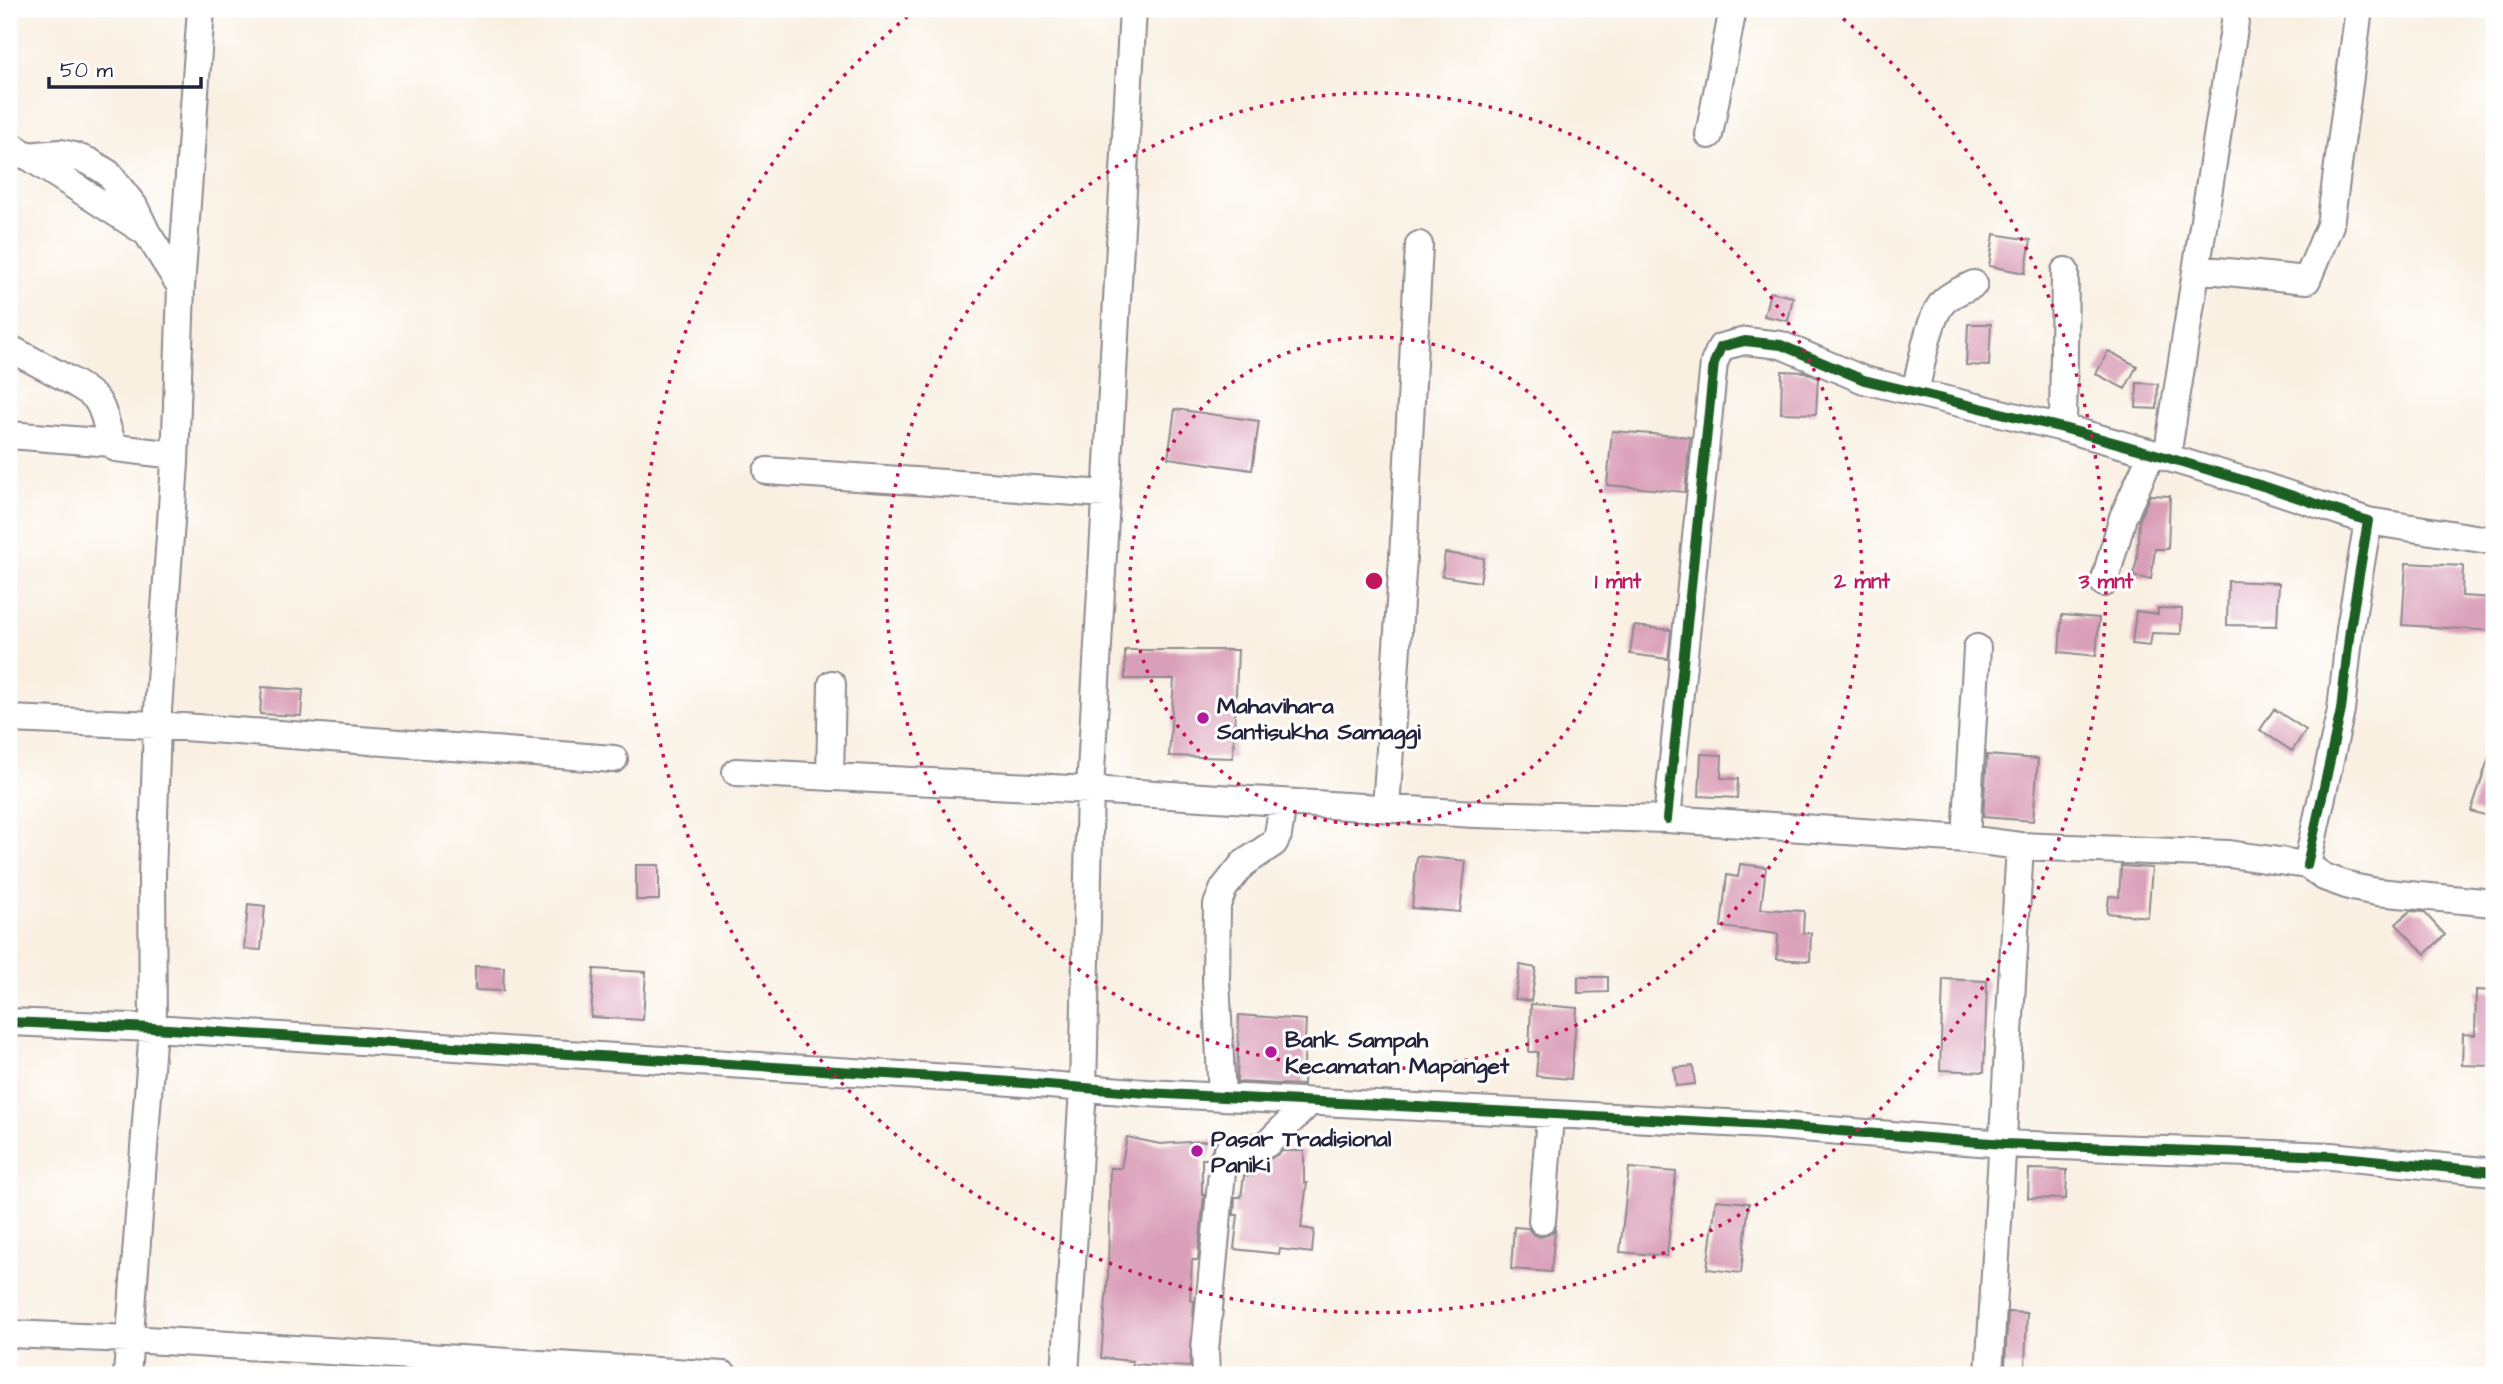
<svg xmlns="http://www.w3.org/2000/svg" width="2503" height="1384" viewBox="0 0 2503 1384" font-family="'Architects Daughter',sans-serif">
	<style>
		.building { fill: #da9fb8 }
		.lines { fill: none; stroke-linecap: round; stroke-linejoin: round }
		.minor-casing { stroke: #8e898e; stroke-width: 30 }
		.minor { stroke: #fff; stroke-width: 26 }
		.cycleway-casing { stroke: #fff; stroke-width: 15 }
		.cycleway { stroke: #1b5e20; stroke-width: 10 }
		.ring { fill: none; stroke: #c2185b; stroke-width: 3.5; stroke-dasharray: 3.5 7 }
		.poi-dot { fill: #b5179e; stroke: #fff; stroke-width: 2.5 }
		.labels { text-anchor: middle; stroke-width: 6; stroke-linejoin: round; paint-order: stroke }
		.poi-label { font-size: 23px; font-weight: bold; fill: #22223b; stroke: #fff; text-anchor: start }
		.centre { fill: #c2185b; stroke: #fff; stroke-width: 3.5 }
		.ring-label { font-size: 21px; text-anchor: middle; font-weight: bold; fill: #c2185b; stroke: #fff; stroke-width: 6; stroke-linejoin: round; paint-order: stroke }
	</style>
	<rect width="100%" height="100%" fill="#fff"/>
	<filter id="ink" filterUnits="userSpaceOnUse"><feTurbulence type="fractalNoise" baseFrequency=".0143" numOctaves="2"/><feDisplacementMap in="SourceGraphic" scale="14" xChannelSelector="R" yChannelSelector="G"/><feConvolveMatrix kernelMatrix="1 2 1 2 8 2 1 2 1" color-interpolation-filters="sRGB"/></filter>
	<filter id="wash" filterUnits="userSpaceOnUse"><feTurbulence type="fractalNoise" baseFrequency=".00686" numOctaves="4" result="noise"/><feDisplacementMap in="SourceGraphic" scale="28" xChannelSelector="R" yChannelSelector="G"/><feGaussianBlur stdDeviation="1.57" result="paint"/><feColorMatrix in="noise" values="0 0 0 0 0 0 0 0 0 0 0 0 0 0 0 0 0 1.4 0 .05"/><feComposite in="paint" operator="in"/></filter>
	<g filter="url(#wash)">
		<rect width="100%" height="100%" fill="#f9f0e2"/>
		<g id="blocks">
			<path class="building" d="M1994,234l37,6 -6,33 -36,-7z
				M1770,292l23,5 -5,24 -24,-5z
				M1968,324h23l-2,42 -23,-1z
				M2108,351l29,15 -12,23 -29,-15z
				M1782,371l23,1 13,6 -2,36 -35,-1z
				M2137,383l21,1 -1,25 -21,-1z
				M1175,409l84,12 -7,49 -84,-12z
				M1612,431l78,6 -5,55 -78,-7z
				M2150,495l20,1 -2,53h-13l-4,30 -18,-3 4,-17 2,-38z
				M1445,553l39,5 -4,24 -38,-6z
				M2406,563l57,3 -1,30 32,2v33l-92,-6z
				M2228,581l51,2 -2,43 -50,-1z
				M2158,608l24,1 -1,25 -29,-1 -2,13 -18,-2 4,-33 22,3z
				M2062,615l37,3 -3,38 -37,-4z
				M1634,626l37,4 -3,29 -38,-5z
				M1125,650h113l-5,108 -64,-2 5,-77h-49z
				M262,687l41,3 -2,26 -41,-2z
				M2274,709l32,21 -14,21 -32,-21z
				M2491,751h3v67l-23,-7z
				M1701,754l21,1 -1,23 17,1 -1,19 -38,-2z
				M1987,755l51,4 -5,62 -50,-4z
				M1417,856l49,5 -6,51 -48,-4z
				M1740,864l26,3 -5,42 43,2 -1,22h8l-1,28 -33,-2 1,-25 -57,-7 6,-52 11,2z
				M636,865h23v35h-23z
				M2121,866l31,2 -4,49 -41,-4 2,-17 10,1z
				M248,904l17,2 -4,44 -17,-1z
				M2410,911l14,1 21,23 -20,19 -29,-30z
				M1520,965l16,3 -5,33 -16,-2z
				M475,966l29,1 -1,24 -28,-1z
				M594,969l52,3 -3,48 -52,-3z
				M1578,977h30v15l-30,1z
				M1943,979l44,2 -3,91 -44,-2z
				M2476,990l18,1v75l-32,-1 1,-31 12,1z
				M1531,1004l46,4 -6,71 -35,-3 2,-24h-9z
				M1239,1015l67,5 -3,65 -66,-3z
				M1693,1066l2,18 -19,2 -2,-18z
				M1127,1137l33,7 56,-4 -8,19h-6v36h2l-6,65h-6l-2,40 4,1 -4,66 -58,-3v-3l-31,-3 7,-82 2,-108h11z
				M1283,1151h21v32h3l-6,45 13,2 -2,23 -32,-4 -1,5 -45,-5 4,-34h-4l1,-18h6l3,-22 10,1 -1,-13 14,-2z
				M1629,1168l47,4 -9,84 -47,-4z
				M2029,1169l38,1 -1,29 -38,-1z
				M1716,1200l33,3 -8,70 -34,-4z
				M1514,1227l14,1 5,6 7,3 8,-2 7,-5 -4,42 -40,-3z
				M2008,1312l19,1 -2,54 -20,-1z"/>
		</g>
	</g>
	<g filter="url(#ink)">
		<use href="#blocks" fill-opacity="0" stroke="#8e898e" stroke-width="2"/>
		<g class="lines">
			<defs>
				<path id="minor" d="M1709,135l22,-116v-10
					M9,144l138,89
					M26,156l35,-3 13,3 16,6 18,11 26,33 13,27 34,54
					M2197,269l110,11 23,-55 29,-216
					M9,348c17,10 82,40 89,54 9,14 8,32 18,46l59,7
					M1915,392c6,-23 13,-76 30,-92 8,-7 19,-11 29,-16
					M2063,428l2,-157
					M9,435l103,8
					M2167,457l70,-448
					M767,471l339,23
					M2368,521l126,20
					M2104,583l19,-66 29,-64
					M9,719l148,6 457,34
					M736,772l354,18 384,24 193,5 299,20 54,7
					M830,777l2,-93
					M1386,808l17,-250 16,-313
					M1667,819l47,-456 7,-16 24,-6 36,4 83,35 199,48 89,25 114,34 102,34 -18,108 -9,81 -34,155
					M1966,839l11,-191
					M9,1022l144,6 845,53 149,12 618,32 239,19 327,12 163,16
					M1222,1097l-6,-117 1,-75 7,-17 19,-24 31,-21 4,-8 5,-33
					M1542,1221l8,-105
					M9,1334l121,5 594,36
					M127,1375l26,-347 -1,-152 5,-151 18,-262 6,-176 20,-278
					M1065,1375l18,-286 7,-299 43,-781
					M1206,1375l-1,-25 18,-189 6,-12 31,-2 8,-4 42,-41
					M1989,1375l31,-529 209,8 78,11 17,12 28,10 25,5 117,11"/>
			</defs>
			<use href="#minor" class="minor-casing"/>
			<use href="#minor" class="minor"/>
			<defs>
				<path id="cycleway" d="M1667,819l47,-456 7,-16 24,-6 36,4 83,35 199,48 89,25 114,34 102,34 -18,108 -9,81 -34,155
					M9,1022l144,6 845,53 149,12 618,32 239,19 327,12 163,16"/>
			</defs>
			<use href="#cycleway" class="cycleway-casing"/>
			<use href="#cycleway" class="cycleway"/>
		</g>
	</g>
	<g class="ring">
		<circle cx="1374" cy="581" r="244"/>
		<circle cx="1374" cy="581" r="488"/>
		<path d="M1835 12A732 732 0 1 1 913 12"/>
	</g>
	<g class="poi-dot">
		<circle cx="1203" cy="718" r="7"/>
		<circle cx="1271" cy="1052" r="7"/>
		<circle cx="1197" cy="1151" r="7"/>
	</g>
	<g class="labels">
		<g class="poi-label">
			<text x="1217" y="713">Mahavihara<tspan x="1217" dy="26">Santisukha Samaggi</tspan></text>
			<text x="1285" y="1047">Bank Sampah<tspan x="1285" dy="26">Kecamatan Mapanget</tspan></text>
			<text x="1211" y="1146">Pasar Tradisional<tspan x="1211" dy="26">Paniki</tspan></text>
		</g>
	</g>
	<circle cx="1374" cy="581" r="10" class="centre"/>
	<g class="ring-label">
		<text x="1618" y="588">1 mnt</text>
		<text x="1862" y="588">2 mnt</text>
		<text x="2106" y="588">3 mnt</text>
	</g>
	<rect width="2503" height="1384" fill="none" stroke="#fff" stroke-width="35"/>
	<path d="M49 77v10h152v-10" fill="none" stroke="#22223b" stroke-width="3.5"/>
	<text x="60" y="77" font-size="21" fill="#22223b" stroke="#ffffff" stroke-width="5" paint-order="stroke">50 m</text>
</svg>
